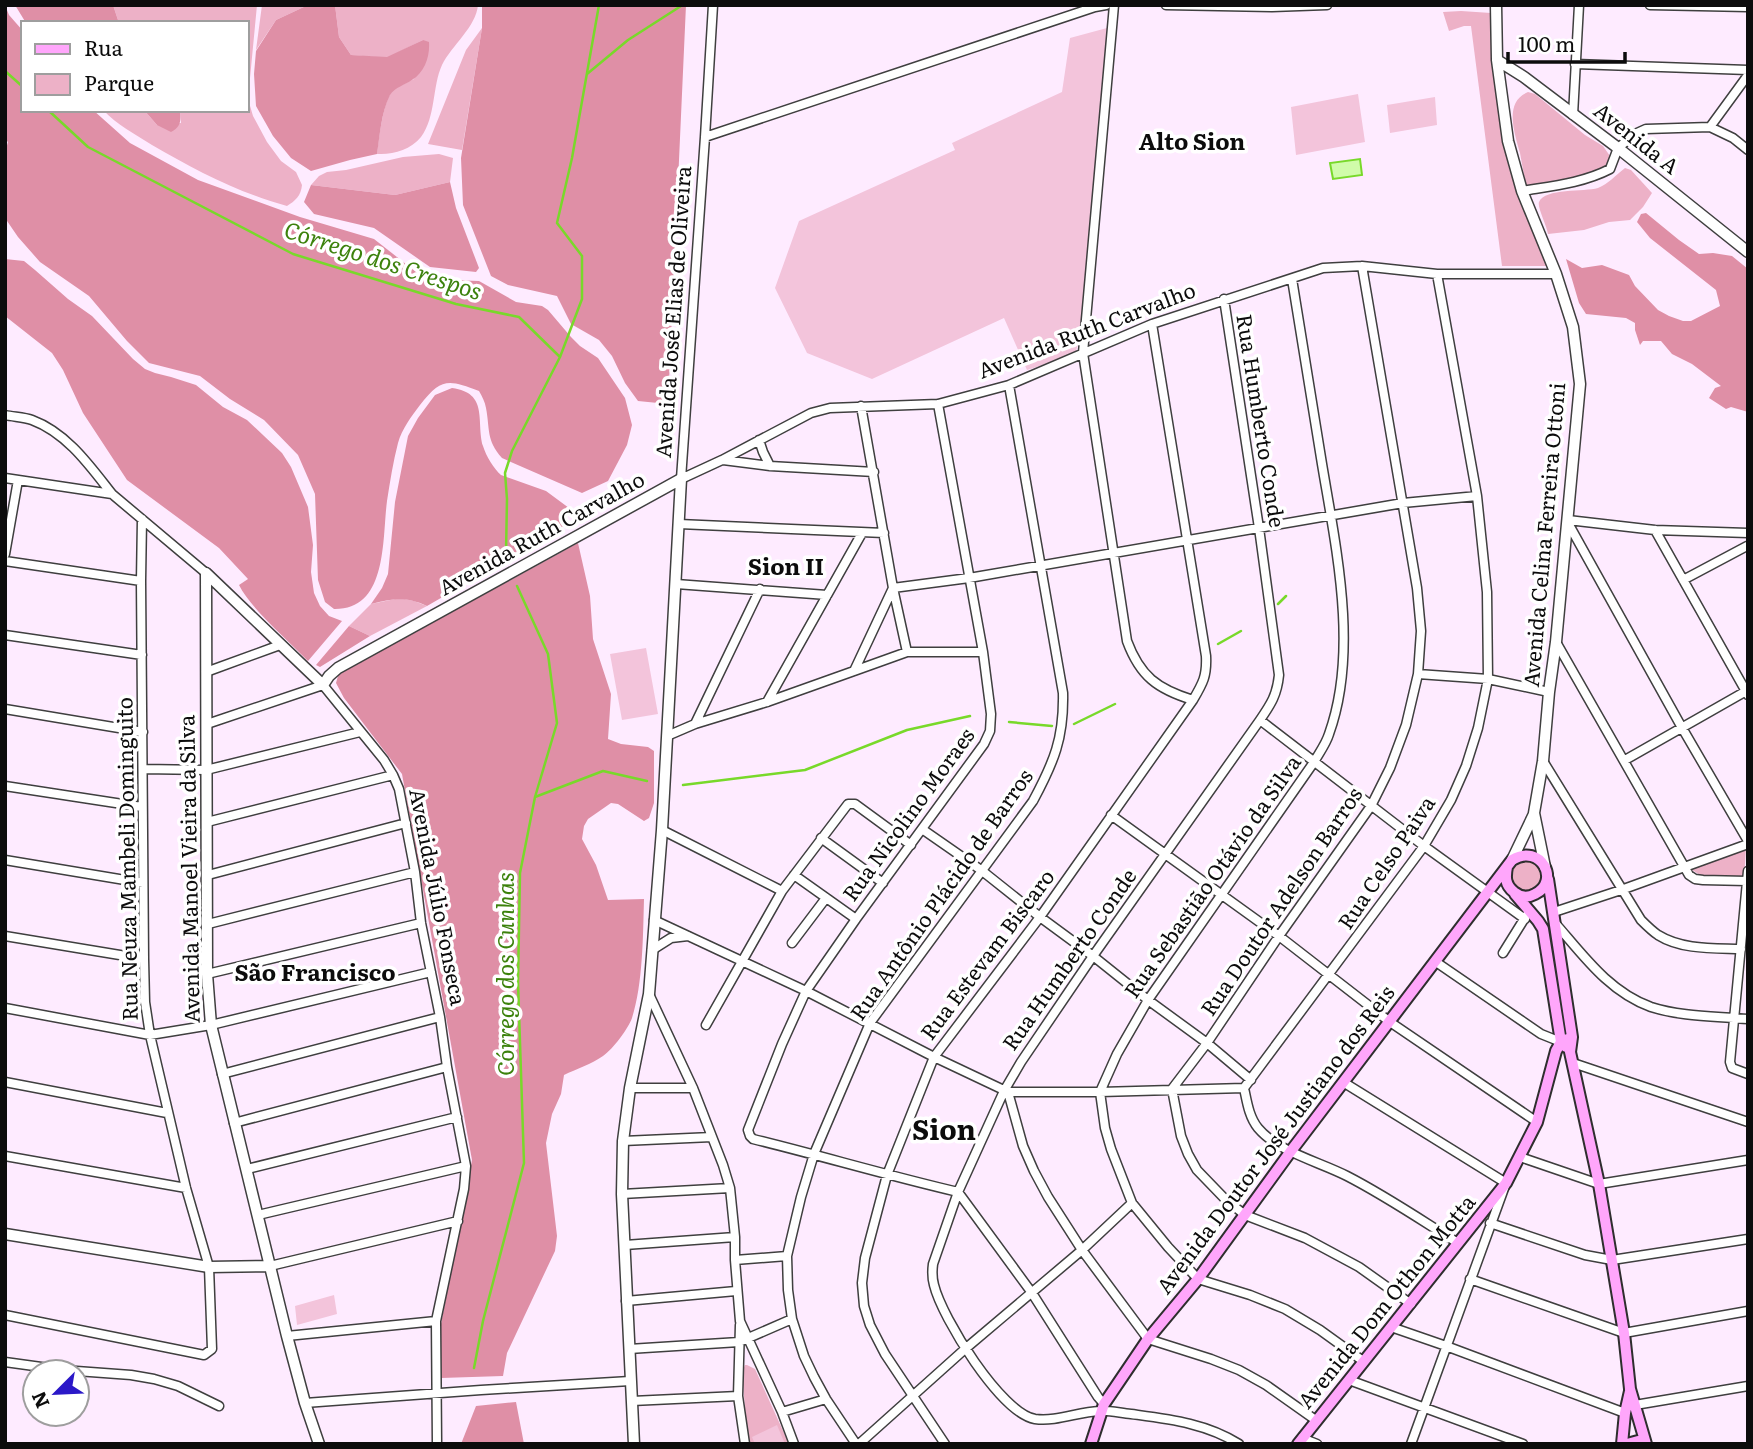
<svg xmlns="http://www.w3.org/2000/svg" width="1753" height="1449" viewBox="0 0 1753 1449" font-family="Literata,serif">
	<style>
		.green { fill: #edb1c7 }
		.forest { fill: #df8fa6 }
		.pitch { fill: #f3c4db }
		.water { fill: #d0fcaa; stroke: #78d92a; stroke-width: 2 }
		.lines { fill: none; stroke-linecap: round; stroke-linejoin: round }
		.stream { stroke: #78d92a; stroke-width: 2.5 }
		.minor-casing { stroke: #3f3f3f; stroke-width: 11 }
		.tertiary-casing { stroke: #3f3f3f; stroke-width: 13 }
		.secondary-casing { stroke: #2e2e2e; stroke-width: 14 }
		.minor { stroke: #fff; stroke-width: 8 }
		.tertiary { stroke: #fff; stroke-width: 10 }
		.secondary { stroke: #ffa6fb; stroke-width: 10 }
		.labels { text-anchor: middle; stroke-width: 7; stroke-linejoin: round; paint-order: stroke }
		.street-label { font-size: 21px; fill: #0c0c0c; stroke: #fff }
		.neighbourhood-label { font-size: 23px; font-weight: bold; fill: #0c0c0c; stroke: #fff }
		.water-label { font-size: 23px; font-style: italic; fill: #3c820c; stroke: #fff }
		.district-label { font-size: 28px; font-weight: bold; fill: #0c0c0c; stroke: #fff }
	</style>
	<rect width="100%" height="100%" fill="#feebff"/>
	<path class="green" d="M113,5h144l-9,94 5,17 14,26 14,19 15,11 6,13c-1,11 -7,16 -15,21 -48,-13 -92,-36 -135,-61 -17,-11 -35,-20 -49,-35h41l13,15 24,-2 -1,-13h67v-87h-128z
		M262,5h46l-32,15 -20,30z
		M335,5h143c-2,22 -26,40 -36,60 -10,22 -6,52 -21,72 -11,13 -28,18 -44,17 2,-15 6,-55 17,-65 6,-4 14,-7 20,-10l9,-39 -36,18 -36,-3 -12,-18z
		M1461,11l30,2 2,51 8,49v19l8,36 38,98h-45l-31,-240h-7l-15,5 -6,-19z
		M482,28l-20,122 -34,-6 38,-94z
		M1528,92l7,2 50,41 18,11 7,10 -1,7 -5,6 -14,5 -64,12c-2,-11 -4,-22 -6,-33 -5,-19 -17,-51 8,-61z
		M439,154l14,4 -3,24 -55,13 -84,-10 8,-9 8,-4 19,-2 57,-13z
		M1625,168l6,2 21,23 -9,14 -13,13 -21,2 -25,8 -36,4c-1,-8 -11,-27 -9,-32 6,-14 45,-10 59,-14 10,-4 18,-13 27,-20z
		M400,598l14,3 13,5 -57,30 -21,-10 22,-22z
		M1746,847l-2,32 -42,-3 -15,-9z
		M1527,859l7,1 11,14 -8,16c-15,3 -24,1 -27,-16l4,-9z
		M745,1365h2l8,4 34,75h-41l-6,-72z"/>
	<path class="forest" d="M5,5l4,10 14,16v79h70l37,33 68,37 102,37 74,22 51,40 54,2 37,21 26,4 6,4 23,27 9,9 18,12 27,40 7,27 -5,20 -19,36 -26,12 -80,-35c-16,-18 -12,-29 -16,-50 -1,-6 -4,-12 -7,-17 -31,-12 -38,-13 -59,14 -9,12 -18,24 -22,38 -5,19 -8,39 -11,58 -5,38 1,109 -53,108l-9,-7 -7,-22 -3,-86 -17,-39 -34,-35 -34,-21 -30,-23 -51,-13 -22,-22 -38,-45 -49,-34 -22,-25 -13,-19v-66l3,-10 -3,-3z
		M15,5h98l6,18h-93z
		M308,5h27l4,32 12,18 36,2 36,-17 6,2c1,14 -4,30 -17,38 -7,5 -17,7 -22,15 -9,18 -10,40 -13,59l-27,6 -39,11 -20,-13 -18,-22 -17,-30 -2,-32 2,-23 20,-31z
		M482,5h204l-18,399 -30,-3 -13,-18 -13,-27 -13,-16 -28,-16 -14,-28 -49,-11 -17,-9 -28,-71 -2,-47 21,-130z
		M144,110h36c1,11 1,17 -9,22l-14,-7z
		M450,182l6,26 23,60 -3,4 -46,-5 -56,-39 -60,-14 -10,-12 7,-17 84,10z
		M1646,213l33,27 20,14 14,-1 19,3 16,13v143l-17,-5 -5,2 -17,-11 6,-10 6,-2 -29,-22 -20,-10 -11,-13h-18l-3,4 -5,-15v-7l-9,-5 -40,-4 -7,-11 -13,-44 16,9 20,-3 27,10 6,11 23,24 11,6 14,5h8l29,-15 -4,-16 -66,-52 -13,-16 4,-8z
		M5,259l19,2 11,9 33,29 24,17 41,43 12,10 10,4 16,4 25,8 27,22 24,13 35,33 9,14 17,40 5,38 -2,27 3,21 6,13 9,10 13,5 -34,40c-20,-21 -57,-52 -69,-76l9,-6 -29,-31 -92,-68 -44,-67 -20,-43 -11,-17 -47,-37z
		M452,388c37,5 24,33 31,58 3,10 11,23 18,29l45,16 23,17 -7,20 -135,78c-22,-10 -34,-7 -56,-2l11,-16 6,-14 7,-72 13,-66 10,-18 17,-23z
		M578,543l12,53 3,43 18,55 -3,45 13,5 27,3 6,4v52l-5,15 -5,3 -26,-17 -7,-1 -23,16 -4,7 -2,13 14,26 12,35 36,-1c-1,36 -1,85 -12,119 -4,11 -19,31 -29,38 -11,8 -27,13 -39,19l-3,19 -9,20 -6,29 11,93 -2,15 -48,102 -4,23 -62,2v-54l31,-164 -70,-386 -58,-76 -8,-15 2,-7 5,-4z
		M349,626l21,10 -50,31 -4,-2z
		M516,1402l8,42h-63l15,-38z"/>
	<path class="pitch" d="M1107,28l-25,303 -6,20 -8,6 -41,13 -23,-52 -132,61 -65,-26 -32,-65 24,-67 156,-71 -3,-7 110,-51 8,-54z
		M1358,94l7,48 -69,13 -5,-48z
		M1435,97l2,28 -47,8 -3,-28z
		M646,648l12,66 -36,6 -12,-66z
		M334,1295l3,19 -40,11 -2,-19z
		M777,1425l8,19h-30l-3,-7z"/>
	<path class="water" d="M1360,159l2,16 -29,4 -3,-16z"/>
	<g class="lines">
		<path class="stream" d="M5,71l18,16
			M587,74l41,-34 53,-34
			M48,110l40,37 205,107 163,50 63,13 41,40
			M506,553l1,-54 -2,-26 7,-22 48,-94 22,-58v-43l-25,-33 15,-65 27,-153
			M1278,604l8,-8
			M1218,644l23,-13
			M1009,722l43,4
			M1074,724l41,-20
			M683,785l122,-15 102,-40 63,-14
			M535,797l68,-26 44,10
			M474,1368l9,-47 41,-158 -6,-181 2,-109 15,-76 22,-74 -9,-69 -31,-68"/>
		<defs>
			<path id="minor" d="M713,5l-8,132 -24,342 41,-19 89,-47 19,-5 108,-4 71,-19 143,-61 171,-56 39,-2 75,8h119
				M1114,5l-31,348 44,288c13,35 30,48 66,59
				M1166,5l106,2 55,-2
				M1650,5l98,2
				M1575,64l173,6
				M1573,115l6,-110
				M1710,127l38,-52
				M705,137l390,-130 11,-2
				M1522,191c30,-5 61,-8 88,-22l8,-21 17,-14 11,-5 64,-2 23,11 15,12
				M1362,266l55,322 4,43 -3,43 -12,51 -16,43 -19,38 -92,130 -72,107 -35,46 9,47 7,18 9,16 28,29 20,16 60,23 54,29 52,37
				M1437,274l40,222 10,96 1,87 -10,49 -12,38 -15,34 -27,46 -180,242c3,14 5,29 14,40 20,24 62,34 89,48 39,20 74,44 111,67
				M1292,279c10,61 20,123 30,185 14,84 37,187 7,270 -3,10 -10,19 -15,28l-166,238 -31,54 -17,38 5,36 6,21 21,54 36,44 30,32 52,16 35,14 35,21 43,31
				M1224,299l35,229 20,147c-2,20 -8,29 -19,45l-167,236 -72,106 -17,29 -46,101 -25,72c-1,8 -1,14 1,21 8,33 67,128 101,134 21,3 43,-7 64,-8 10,-1 21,2 32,3 37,5 75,9 108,30
				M938,404l45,248 8,62 -1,17 -6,13 -128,175 -50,72 -24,53 -34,86 2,6 3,3c69,17 136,37 205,53l74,101 66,104 6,7
				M861,406l32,182 14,64
				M5,415c9,2 19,2 27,5 35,13 58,46 80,74
				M759,440l4,12 7,14
				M723,460l47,6 104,6
				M5,478l107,16 94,79
				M1568,520l87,10 93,3
				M1568,523l113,203 67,115
				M679,524l205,9
				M1655,530l93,165
				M5,554l13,-74
				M5,561l136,20
				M1683,580l64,-34
				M676,584l151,11
				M5,635l137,20
				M1556,642l133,233 6,4 8,1 44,1
				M854,671l53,-19h76
				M206,672l74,-27
				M1418,674l70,5 61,13
				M767,702l95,-169
				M5,709l138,23
				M1260,720l164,126 101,73
				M207,724l116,-39 61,75 9,15 6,14 16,83 6,51 19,94 7,50 19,99 -2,23 -28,132 1,123
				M695,724l65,-135
				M667,736l28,-12 72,-22 87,-31 39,-83 76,-10 434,-75 74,-7
				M1625,760l123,-70
				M1543,761l98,159c5,5 11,11 17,15 24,15 56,13 83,14
				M143,769l63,1 154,-38
				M5,786l137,21
				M1111,815l168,121 111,86 147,100
				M207,822l186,-47
				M922,829l59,41 59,47 53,39 55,44 59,43 44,37
				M662,830l120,61
				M821,838l62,45
				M5,860l138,23
				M1748,871l-18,191 2,6 16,6
				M208,875l198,-52
				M794,875l62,44
				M1554,912l67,-22 127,-46
				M654,920l152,71 128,66 74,35h92l144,-4
				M1555,923c28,32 54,69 96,84 31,10 65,9 97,12
				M208,924l207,-52
				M5,936l139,23
				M792,943l34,-45
				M652,950l19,-12 17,-2
				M1503,953l23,-37
				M1436,962l105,72 20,8
				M207,974l214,-51
				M649,994l44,94 30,77 7,23 5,49v23l5,61 42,91 12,32
				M5,1008l145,27 61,-10 220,-53
				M706,1025l76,-134 66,-87h7l56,41
				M1573,1063l175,59
				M222,1074l218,-57
				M5,1082l162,31
				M1343,1082l163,101 -95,261
				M630,1088h63
				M1008,1092l15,54 11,25 14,26 34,53 66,89 63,20 28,11 27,15 51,36
				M234,1123l213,-56
				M623,1141l89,-4
				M5,1156l181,32
				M1520,1157l79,27 149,-24
				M247,1169l210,-52
				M622,1194l108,-6
				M258,1215l208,-49
				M1490,1223l95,32 27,5 136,-21
				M625,1245l110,-8
				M735,1260l52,-4
				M270,1266l188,-45
				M1470,1279l154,54 124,-22
				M626,1301l110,-10
				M5,1315l199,40 8,-6 -3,-82 -23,-79 -36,-153 -5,-33 -1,-43 -3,-378 1,-62
				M740,1325l-2,71 7,48
				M1391,1327l55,19 179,67
				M287,1336l149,-15
				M629,1349l110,-7 53,-23
				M5,1362l58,8 68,5 23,4 24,7 41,20
				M1349,1380l174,64
				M632,1401l106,-5
				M305,1403l176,-13 149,-9
				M1635,1405l113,-19
				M782,1412l44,-13
				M1302,1438l15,6
				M856,1444l-30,-45 -12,-22 -10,-21 -12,-37 -4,-29 -1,-34 14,-59 13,-43 56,-131 163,-222c21,-39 31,-63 30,-108l-54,-308
				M859,1444l106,-95 117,-99 50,-47
				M945,1444l-60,-90 -15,-29 -6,-19 -2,-23 3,-25 22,-83 47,-118 106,-140 153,-217c10,-17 14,-24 13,-44l-54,-332"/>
			<path id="tertiary" d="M1496,5l1,55 11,81 14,50 34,83 17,53 7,57 -24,258 -7,50 -6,69 -9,52 11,54
				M1497,60l27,17 94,71 130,104
				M206,573l1,401 4,51 76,311 18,67 14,41
				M206,573l117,112 6,-9 9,-8 343,-189
				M1512,860l22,-46
				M5,1234l204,33 61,-1
				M634,1444l-12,-250 1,-53 7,-53 19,-94 13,-164 19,-351"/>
			<path id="secondary" d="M1548,879l24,158 -2,15 29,132 25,149 6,56 16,55
				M1515,894l23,27 5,8 18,113 5,5
				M1091,1444l13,-40 44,-65 50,-60 93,-128 221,-291c29,-18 49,22 23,34 -7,4 -15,3 -21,-2 -9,-7 -9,-15 -7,-25
				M1298,1444l208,-261 31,-61 19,-71 5,-9 11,-5
				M1622,1444l3,-31 5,-22
				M1627,1444l11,-3 7,3"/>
		</defs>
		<use href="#minor" class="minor-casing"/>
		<use href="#tertiary" class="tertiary-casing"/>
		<use href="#secondary" class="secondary-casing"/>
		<use href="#minor" class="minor"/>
		<use href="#tertiary" class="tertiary"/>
		<use href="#secondary" class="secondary"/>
	</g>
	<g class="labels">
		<g class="street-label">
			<text transform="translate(1636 139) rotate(38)" y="7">Avenida A</text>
			<text transform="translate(674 312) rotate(-86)" y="7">Avenida José Elias de Oliveira</text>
			<text transform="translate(1087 331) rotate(-21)" y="7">Avenida Ruth Carvalho</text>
			<text transform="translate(1260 421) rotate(81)" y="7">Rua Humberto Conde</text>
			<text transform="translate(542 534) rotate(-29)" y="7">Avenida Ruth Carvalho</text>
			<text transform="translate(1545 535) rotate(-85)" y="7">Avenida Celina Ferreira Ottoni</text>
			<text transform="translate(909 815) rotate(-54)" y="7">Rua Nicolino Moraes</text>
			<text transform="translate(128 859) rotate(-91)" y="7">Rua Neuza Mambeli Dominguito</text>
			<text transform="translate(1387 863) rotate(-56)" y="7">Rua Celso Paiva</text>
			<text transform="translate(190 869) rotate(-91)" y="7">Avenida Manoel Vieira da Silva</text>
			<text transform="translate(1213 877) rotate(-55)" y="7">Rua Sebastião Otávio da Silva</text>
			<text transform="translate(942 895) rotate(-55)" y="7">Rua Antônio Plácido de Barros</text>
			<text transform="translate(437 897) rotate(79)" y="7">Avenida Júlio Fonseca</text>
			<text transform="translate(1282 902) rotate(-56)" y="7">Rua Doutor Adelson Barros</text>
			<text transform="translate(988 955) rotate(-53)" y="7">Rua Estevam Biscaro</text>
			<text transform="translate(1070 960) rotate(-55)" y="7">Rua Humberto Conde</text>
			<text transform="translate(1276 1140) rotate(-53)" y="7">Avenida Doutor José Justiano dos Reis</text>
			<text transform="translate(1387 1302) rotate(-51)" y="7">Avenida Dom Othon Motta</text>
		</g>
		<g class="neighbourhood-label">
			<text x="1192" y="150">Alto Sion</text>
			<text x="786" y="575">Sion II</text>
			<text x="315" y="981">São Francisco</text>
		</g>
		<g class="water-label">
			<text transform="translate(383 261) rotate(18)" y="8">Córrego dos Crespos</text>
			<text transform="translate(506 974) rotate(-90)" y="8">Córrego dos Cunhas</text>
		</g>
		<g class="district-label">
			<text x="944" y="1140">Sion</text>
		</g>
	</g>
	<rect width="1753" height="1449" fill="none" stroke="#0c0c0c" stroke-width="14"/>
	<rect x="21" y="21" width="228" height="91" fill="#ffffff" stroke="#9e9e9e" stroke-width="2"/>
	<rect x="35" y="44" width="35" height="10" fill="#ffa6fb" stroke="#9e9e9e" stroke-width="2"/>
	<text x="84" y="56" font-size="21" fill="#0c0c0c">Rua</text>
	<rect x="35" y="74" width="35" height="21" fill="#edb1c7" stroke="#9e9e9e" stroke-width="2"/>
	<text x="84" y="91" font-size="21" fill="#0c0c0c">Parque</text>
	<g transform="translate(56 1393) rotate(246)"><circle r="33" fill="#ffffff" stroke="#9e9e9e" stroke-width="2"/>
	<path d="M0-5L12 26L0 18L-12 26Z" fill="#2b18c8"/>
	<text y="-10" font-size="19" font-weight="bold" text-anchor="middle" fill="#0c0c0c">N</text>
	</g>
	<path d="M1508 52v10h117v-10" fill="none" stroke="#0c0c0c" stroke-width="3.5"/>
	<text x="1518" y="52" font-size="21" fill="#0c0c0c" stroke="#ffffff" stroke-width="5" paint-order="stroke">100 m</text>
</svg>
